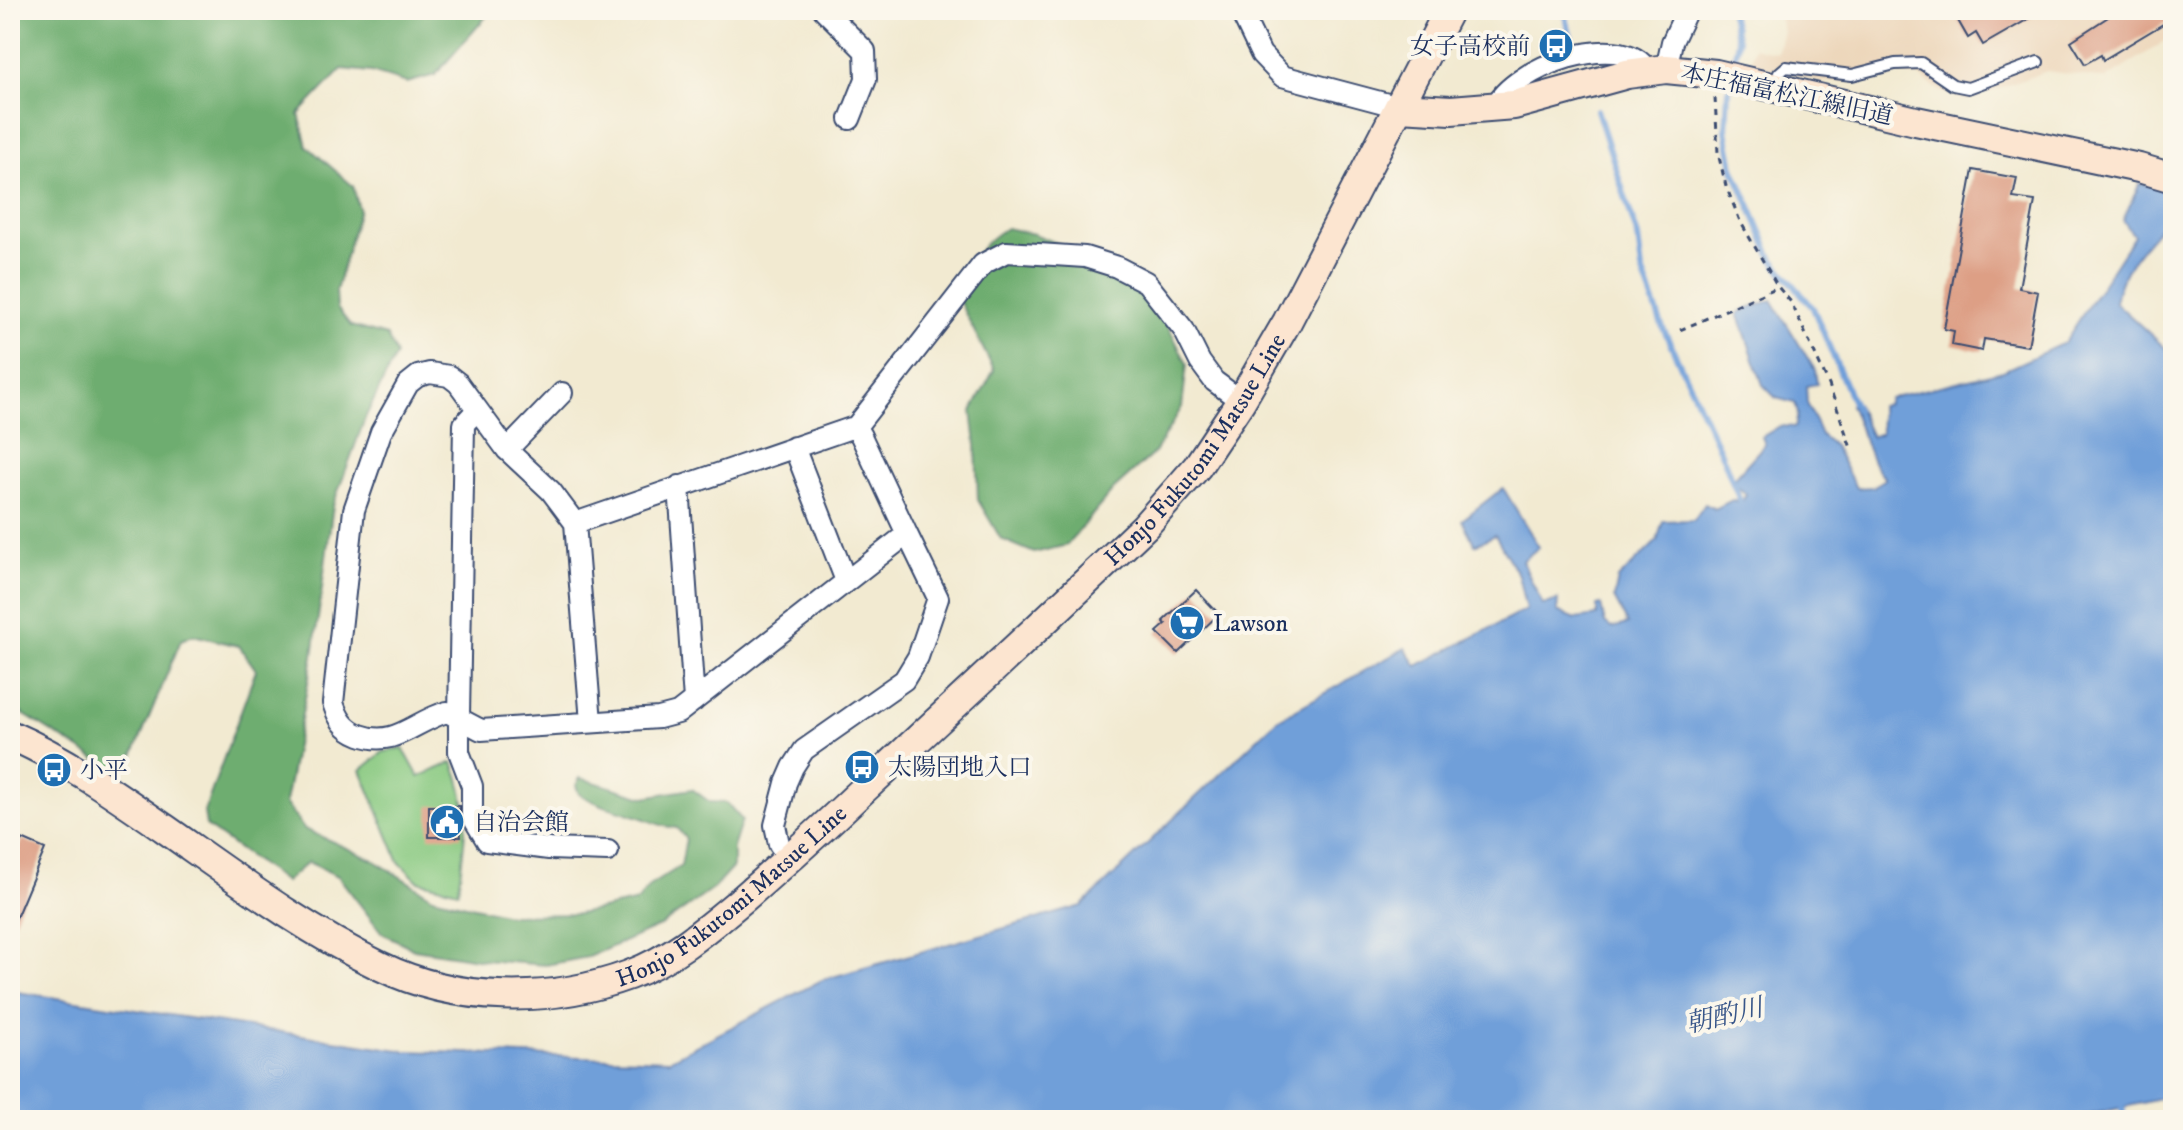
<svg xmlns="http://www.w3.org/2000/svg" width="2183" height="1130" viewBox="0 0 2183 1130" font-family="'IM FELL DW Pica','Noto Serif JP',serif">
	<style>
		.built { fill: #edd7bb }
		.green { fill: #89c981; stroke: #527c70; stroke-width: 2 }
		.forest { fill: #6ead6f; stroke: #446e66; stroke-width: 2 }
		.water { fill: #6f9fd9; stroke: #45679c; stroke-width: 2 }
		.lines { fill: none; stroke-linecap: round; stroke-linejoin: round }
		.stream { stroke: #6f9fd9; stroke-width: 6 }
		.building { fill: #dd9f85 }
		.lane-casing { stroke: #3b4b6f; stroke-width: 14 }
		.street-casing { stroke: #3b4b6f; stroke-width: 24 }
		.secondary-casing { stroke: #3b4b6f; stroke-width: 32 }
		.path { stroke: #3b4b6f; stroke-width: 3; stroke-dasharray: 6 6; stroke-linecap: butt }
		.lane { stroke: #fff; stroke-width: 10 }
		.street { stroke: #fff; stroke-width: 20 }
		.secondary { stroke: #fce5d0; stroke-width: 28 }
		.labels { text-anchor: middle; stroke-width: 8; stroke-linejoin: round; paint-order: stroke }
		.poi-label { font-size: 24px; fill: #1b2f5e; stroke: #fbf7ec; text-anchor: start }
		.street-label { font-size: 24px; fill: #1b2f5e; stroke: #fbf7ec }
		.water-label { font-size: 26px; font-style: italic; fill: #385689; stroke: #fbf7ec }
	</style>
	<rect width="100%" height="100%" fill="#fbf7ec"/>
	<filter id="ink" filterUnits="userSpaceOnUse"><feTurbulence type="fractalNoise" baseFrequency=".0125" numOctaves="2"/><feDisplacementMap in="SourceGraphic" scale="16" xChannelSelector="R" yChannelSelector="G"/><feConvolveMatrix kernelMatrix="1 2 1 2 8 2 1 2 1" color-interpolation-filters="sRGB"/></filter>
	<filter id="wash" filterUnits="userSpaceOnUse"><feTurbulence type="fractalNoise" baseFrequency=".006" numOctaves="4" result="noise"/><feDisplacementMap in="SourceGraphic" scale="32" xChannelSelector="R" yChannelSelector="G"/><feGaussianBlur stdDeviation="1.8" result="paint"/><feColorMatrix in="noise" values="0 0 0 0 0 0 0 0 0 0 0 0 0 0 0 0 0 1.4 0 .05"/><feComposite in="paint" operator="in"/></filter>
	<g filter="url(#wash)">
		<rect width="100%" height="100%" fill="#f2ead1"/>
		<path class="built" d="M1777,10h396v26l-67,43 -59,-8 -80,29 -25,-8 -24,-16 -22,-3 -27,9h-47l-71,-19 3,-16 23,6 6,-22z"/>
		<path class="green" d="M403,748l16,29 34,-15c20,49 11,79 5,129l-40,-10 -19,-19 -38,-92 22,-18z"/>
		<path class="forest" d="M10,10h482l-57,65 -28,8 -36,-11 -29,-3 -43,45 8,32 46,40 6,23 -23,82 1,17 14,18 36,10 9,19 -30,61 -33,89 -20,151 -28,147 19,26 69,31 60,37 75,18 70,-1 60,-13 11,-15 32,-20 5,-27 -9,-11c-18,-1 -27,-8 -44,-13 -22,-7 -33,-9 -54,-21l-3,-9 4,-7 64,19 48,-8 18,13 17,1 15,17 -9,28v19l-19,21 -52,37 -74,32 -42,8 -63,-5 -69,-11 -32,-16 -44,-57 -30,-14 -23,20 -79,-56 -2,-14 52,-142 -17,-24 -46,-11 -12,5 -53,128 -21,-2 -97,-60z
			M1006,228l28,6 57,23 68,51 28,56 -5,43 -28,46 -41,37 -46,55 -33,8 -33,-14 -23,-39 -2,-55 -4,-34 22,-41 -36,-71c13,-34 15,-51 48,-71z"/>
		<path class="water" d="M2140,183l33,8v22c-23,25 -53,54 -58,89l58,53v741l-106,24h-2057v-129l396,60 263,9 153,-80 260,-74 195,-186 128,-72 12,18 109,-56 -8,-35 -23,-40 -20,10 -13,-25 41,-32 36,59 -17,14 21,44 15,-5 -1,11 19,8 21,-3v-10l4,-1 4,18 6,5 17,-4 -14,-26 4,-19 39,-38 6,-20 31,-1 11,-16 10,5 17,-9 9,4 5,-10 -15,-12 34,-38 -3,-7 18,-11 15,1 3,-13 -3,-11 -19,-5 -13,-13 -25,-72 34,-13 43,70 2,14 -11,2 1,17 14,32 13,11 22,42 17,-1 12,-8 -12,-17 -23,-57 6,-1 15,33 10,-4 -1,-27 7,-2 2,-6 114,-27 61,-28 70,-107 -11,-16z"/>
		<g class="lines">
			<path class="stream" d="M1564,10l7,27
				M1730,10l8,30 -4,20
				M1728,90l-2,40 7,37 40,93 40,48 43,102
				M1597,110l41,127 4,33 21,58 59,127 22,56
				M2120,1100l5,20"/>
		</g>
		<g id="blocks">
			<path class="building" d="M1952,10h92l-61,35 -7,-12 -8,5z
				M2119,10h54v8l-70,42 -2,-5 -16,9 -14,-23z
				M1973,170l44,8 -4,20 22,3 -16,87 19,4 -10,54 -44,-7 -2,12 -30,-6 2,-14 -10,-2z
				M1196,590l23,24 -41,39 -21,-21 9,-8 -3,-3z
				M429,806h30l2,31h-32z
				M22,839l23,10 -35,83v-65z"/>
		</g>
	</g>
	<g filter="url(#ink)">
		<use href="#blocks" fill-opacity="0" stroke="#3b4b6f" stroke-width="2"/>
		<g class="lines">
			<defs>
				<path id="lane" d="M1774,87l5,-14 7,-6 66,8 43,-11 26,-1 32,22 15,3 70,-26"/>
				<path id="street" d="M824,10l41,41 1,28 -16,40
					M1240,10l21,44 21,22 117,31
					M1666,69l6,-27 15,-32
					M1495,107c17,-39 126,-80 152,-37
					M430,373l19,3 9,7 49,67 44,41 24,32 276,-95 7,3 3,5 46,98 -229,179 -19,5 -178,12 -34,-18c-33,9 -51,36 -87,23 -16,-6 -22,-17 -27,-32l21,-193 27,-78 27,-48 10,-8z
					M476,411l-12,13 -5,293v35l13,34v30l15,25 62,8 59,2
					M855,428l128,-164 23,-12 79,5 32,10 29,15 38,48 16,32 14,19 27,20
					M794,447l52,134
					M507,450l55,-57
					M679,486l15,215
					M575,523l16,199
					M790,859l-11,-15 -4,-19 11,-42 7,-16 11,-17 100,-70 14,-23 20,-59 -31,-64"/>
				<g id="secondary">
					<path d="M1399,107l52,3 63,-5 113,-31 39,-5 50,5 200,47 223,47 34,10"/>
					<path id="s1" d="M10,735c55,24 105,59 154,93 70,49 139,101 216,138 76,37 170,38 249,9 45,-17 79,-47 115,-77 40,-35 79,-70 118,-107 95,-88 190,-176 283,-265l52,-59 44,-66 46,-79 162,-312"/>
				</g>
			</defs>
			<use href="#lane" class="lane-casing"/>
			<use href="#street" class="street-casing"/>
			<use href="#secondary" class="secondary-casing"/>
			<path class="path" d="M1715,98l3,55 8,33 14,35 38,66 13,15 38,83 22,63
				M1680,330l98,-43"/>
			<use href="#lane" class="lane"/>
			<use href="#street" class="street"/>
			<use href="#secondary" class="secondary"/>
		</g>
	</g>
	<defs>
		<symbol id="bus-disc" viewBox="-11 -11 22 22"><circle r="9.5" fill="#1f6fb2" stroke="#fbf7ec"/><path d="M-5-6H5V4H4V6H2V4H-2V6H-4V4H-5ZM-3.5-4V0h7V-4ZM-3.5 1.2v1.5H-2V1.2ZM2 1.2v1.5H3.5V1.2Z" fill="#fff"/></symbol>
		<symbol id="supermarket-disc" viewBox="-11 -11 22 22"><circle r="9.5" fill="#1f6fb2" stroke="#fbf7ec"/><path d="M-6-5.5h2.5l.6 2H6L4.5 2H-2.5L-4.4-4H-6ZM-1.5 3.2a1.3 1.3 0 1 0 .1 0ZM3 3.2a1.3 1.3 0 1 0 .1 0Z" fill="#fff"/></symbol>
		<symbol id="civic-disc" viewBox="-11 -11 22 22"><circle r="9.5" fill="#1f6fb2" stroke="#fbf7ec"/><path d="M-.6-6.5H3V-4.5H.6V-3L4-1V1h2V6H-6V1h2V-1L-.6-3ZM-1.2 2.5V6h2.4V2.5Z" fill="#fff"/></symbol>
	</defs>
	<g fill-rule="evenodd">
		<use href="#bus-disc" x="1536" y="26" width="40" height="40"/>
		<use href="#supermarket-disc" x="1167" y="603" width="40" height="40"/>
		<use href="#bus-disc" x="842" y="747" width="40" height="40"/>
		<use href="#bus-disc" x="34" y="750" width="40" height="40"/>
		<use href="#civic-disc" x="427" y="802" width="40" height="40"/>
	</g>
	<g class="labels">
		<g class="poi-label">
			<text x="1530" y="54" text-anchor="end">女子高校前</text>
			<text x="1213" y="631">Lawson</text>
			<text x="888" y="775">太陽団地入口</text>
			<text x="80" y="778">小平</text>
			<text x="473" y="830">自治会館</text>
		</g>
		<g class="street-label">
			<text transform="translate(1787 94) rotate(12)" y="8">本庄福富松江線旧道</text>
			<text dy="8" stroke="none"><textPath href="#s1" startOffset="1470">Honjo Fukutomi Matsue Line</textPath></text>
			<text dy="8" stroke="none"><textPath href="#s1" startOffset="822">Honjo Fukutomi Matsue Line</textPath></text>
		</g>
		<g class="water-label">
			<text transform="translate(1724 1015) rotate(-13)" y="9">朝酌川</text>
		</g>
	</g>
	<rect width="2183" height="1130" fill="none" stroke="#fbf7ec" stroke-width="40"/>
</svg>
